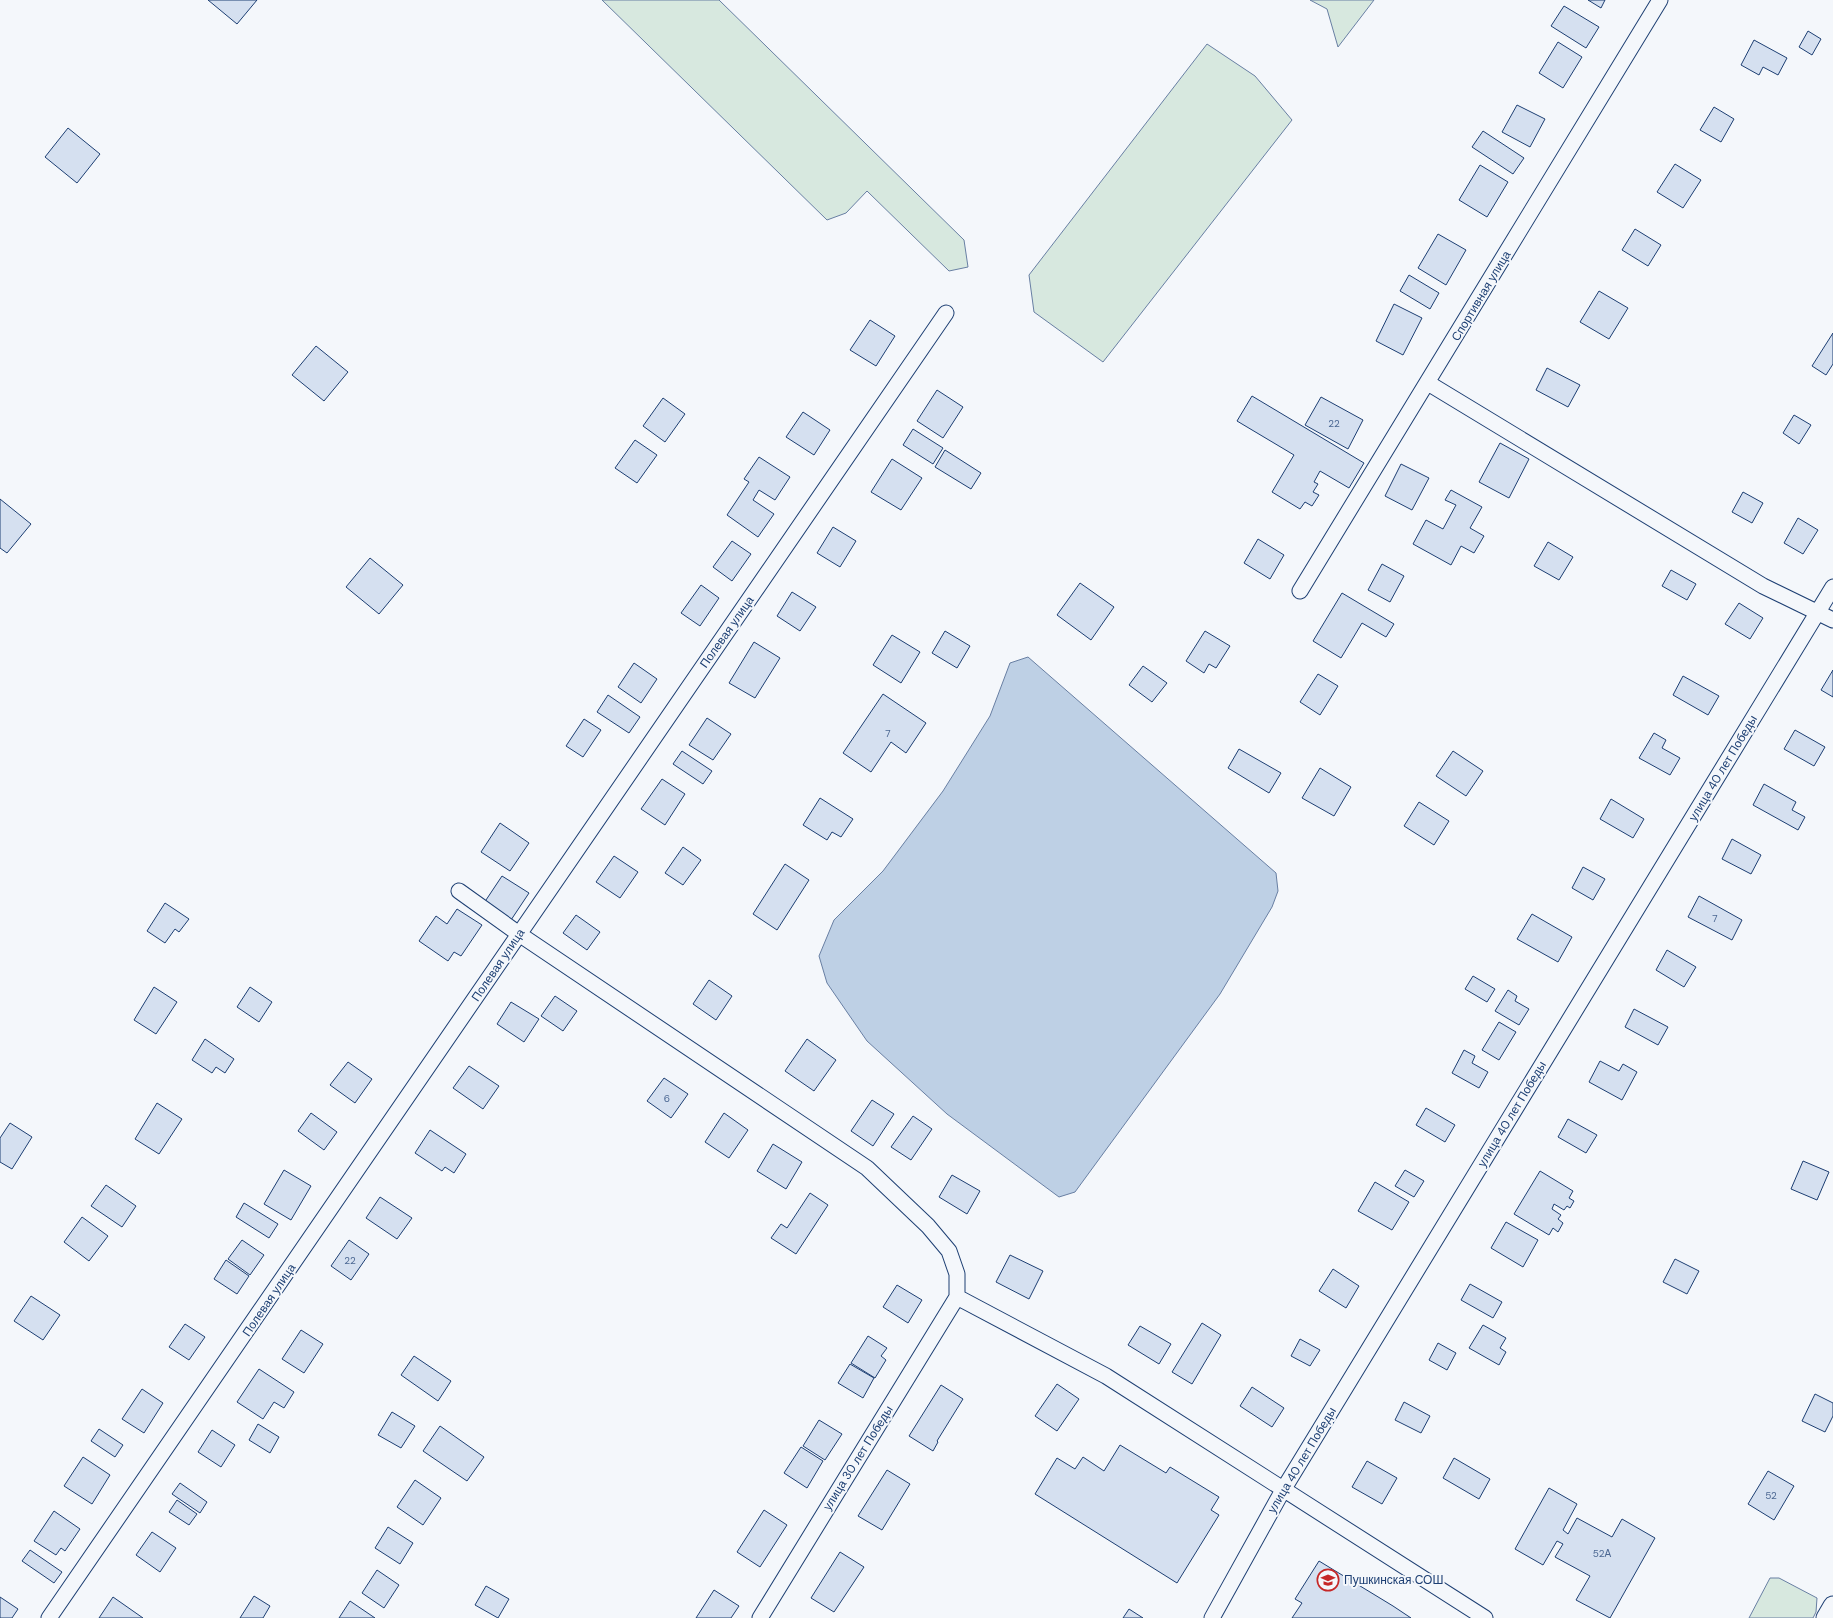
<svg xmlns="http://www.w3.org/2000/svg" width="1833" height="1618" font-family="'DM Sans',sans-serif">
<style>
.green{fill:#d7e8df;stroke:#687fa3}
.water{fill:#bed0e5;stroke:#687fa3}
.building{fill:#d5e0f0;stroke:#1d3f73}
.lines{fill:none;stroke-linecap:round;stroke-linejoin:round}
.minor-casing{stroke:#1d3f73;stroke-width:17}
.tertiary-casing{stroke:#1d3f73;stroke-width:21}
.minor{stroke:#f4f7fb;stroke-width:15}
.tertiary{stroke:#f4f7fb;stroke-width:19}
.labels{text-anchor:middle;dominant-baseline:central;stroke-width:4;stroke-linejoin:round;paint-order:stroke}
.number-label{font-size:10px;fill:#4b6792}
.street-label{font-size:12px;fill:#1d3f73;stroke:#f4f7fb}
.poi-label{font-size:12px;fill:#1d3f73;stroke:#f4f7fb;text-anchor:start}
</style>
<rect width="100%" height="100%" fill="#f4f7fb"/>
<path class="green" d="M602 0H719L964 240 968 267 949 271 867 191 846 213 827 220Z
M1310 0H1374L1338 47 1327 9Z
M1207 44 1255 76 1292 120 1103 362 1034 312 1029 275Z
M1770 1578H1779L1817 1598 1816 1612 1813 1618H1749Z"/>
<path class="water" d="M1028 657 1276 873 1278 891 1272 907 1220 994 1075 1192 1059 1197 947 1114 867 1041 827 983 819 956 834 920 883 871 943 791 990 716 1010 663Z"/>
<path class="building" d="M208 0H257L237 24Z
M1588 0H1605L1601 8Z
M1564 6 1599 27 1586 48 1551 26Z
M1808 31 1821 39 1812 55 1799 47Z
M1754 40 1787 58 1778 75 1763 67 1759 75 1741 65Z
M1558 42 1582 57 1563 88 1539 73Z
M1517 105 1545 119 1530 147 1502 132Z
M1714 107 1734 119 1721 142 1700 130Z
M68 128 100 154 77 183 45 157Z
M1483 131 1524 158 1513 174 1472 147Z
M1675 164 1701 180 1683 208 1657 192Z
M1480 165 1508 182 1487 217 1459 200Z
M1635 229 1661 245 1648 266 1622 250Z
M1438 234 1466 250 1446 285 1418 268Z
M1409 275 1439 293 1430 309 1400 291Z
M1599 291 1628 308 1609 339 1580 322Z
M1394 304 1422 318 1403 355 1376 341Z
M870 320 895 336 876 366 850 350Z
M1833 333V364L1826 375 1812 366Z
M316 346 348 372 324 401 292 375Z
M1547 368 1580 385 1568 407 1536 390Z
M937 390 963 407 943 438 917 421Z
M1252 396 1364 463 1349 488 1320 471 1314 482 1318 484 1313 492 1319 495 1312 506 1305 502 1300 509 1272 492 1294 455 1237 421Z
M1321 397 1363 420 1348 449 1305 425Z
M663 398 685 414 665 442 643 426Z
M803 412 830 430 814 455 786 437Z
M1794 415 1811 425 1799 444 1783 433Z
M913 429 943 448 933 464 903 445Z
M635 440 657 455 637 483 615 468Z
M1500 443 1529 459 1509 498 1479 482Z
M945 450 981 473 971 489 935 467Z
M759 457 790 477 775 500 759 490 753 500 774 514 758 537 727 515 749 482 744 479Z
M892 459 922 478 901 510 871 492Z
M1401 464 1429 478 1412 510 1385 496Z
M1451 490 1482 507 1470 528 1484 536 1474 553 1461 546 1451 565 1413 544 1426 520 1443 529 1456 505 1445 500Z
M1743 492 1763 503 1752 523 1732 512Z
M0 499 31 524 7 553 0 548Z
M1798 518 1818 530 1803 554 1784 543Z
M833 527 856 541 840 567 817 553Z
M1258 539 1284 555 1270 579 1244 563Z
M732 541 751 554 732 581 713 567Z
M1548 542 1573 557 1559 580 1534 566Z
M370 558 403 585 379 614 346 587Z
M1382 564 1404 576 1390 602 1368 590Z
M1671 570 1696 584 1687 600 1662 586Z
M1080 583 1114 607 1091 640 1057 615Z
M701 585 719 598 700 626 681 613Z
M792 592 816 607 800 631 777 616Z
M1342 593 1394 624 1386 637 1362 623 1341 658 1313 641Z
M1739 603 1763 618 1750 639 1725 624Z
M945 631 970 646 957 668 932 653Z
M1205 631 1230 646 1216 668 1209 664 1204 673 1186 661Z
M892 635 920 652 901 683 873 665Z
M754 642 780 658 755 698 729 683Z
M634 663 657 679 641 703 618 687Z
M1143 666 1167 683 1152 702 1129 685Z
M1833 670V697L1821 690Z
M1318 674 1338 686 1320 715 1300 702Z
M1683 676 1719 696 1708 715 1673 695Z
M883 694 926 723 906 753 891 742 871 772 843 753Z
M608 695 640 717 629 733 597 712Z
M707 718 731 734 713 760 689 745Z
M584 719 601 730 583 757 566 746Z
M1795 730 1825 747 1814 766 1784 749Z
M1654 733 1666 740 1662 748 1680 758 1670 775 1639 758Z
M1239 749 1281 773 1269 793 1228 768Z
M682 751 712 771 703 784 673 764Z
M1453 751 1483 771 1466 796 1436 776Z
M1320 768 1351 787 1334 816 1302 798Z
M662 779 685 794 665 825 641 809Z
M1764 784 1796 802 1792 810 1805 817 1798 830 1753 805Z
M820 798 853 819 841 837 832 832 827 840 803 825Z
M1611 799 1644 819 1633 838 1600 819Z
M1419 802 1449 821 1434 845 1404 826Z
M500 823 529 843 510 871 481 852Z
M1732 839 1761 855 1751 874 1722 859Z
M683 847 701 860 683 885 665 873Z
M614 856 638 872 620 898 596 882Z
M785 864 809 880 777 930 753 914Z
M1583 867 1605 879 1593 900 1572 888Z
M502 876 529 893 511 920 484 903Z
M1699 896 1742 920 1732 940 1688 917Z
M165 903 189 919 179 932 175 929 165 943 147 931Z
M457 909 482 925 461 956 454 952 448 961 419 941 436 916 447 924Z
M1532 914 1572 937 1558 962 1517 939Z
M576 915 600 932 587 950 563 933Z
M1667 950 1696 967 1684 987 1656 970Z
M1473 976 1495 989 1487 1002 1465 989Z
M709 980 732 996 716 1020 693 1004Z
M154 987 177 1002 156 1034 134 1020Z
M250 987 272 1002 259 1022 237 1007Z
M1508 990 1517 996 1515 1001 1529 1009 1519 1025 1495 1011Z
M555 996 577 1011 563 1031 541 1016Z
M511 1002 539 1019 524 1042 497 1024Z
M1634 1009 1668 1027 1658 1045 1625 1027Z
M1499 1022 1516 1032 1499 1060 1482 1050Z
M205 1039 234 1059 225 1073 216 1067 212 1073 192 1060Z
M807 1039 836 1060 814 1091 785 1071Z
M1464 1050 1475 1056 1472 1063 1488 1072 1479 1088 1452 1073Z
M1600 1061 1619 1071 1623 1064 1637 1072 1622 1100 1589 1082Z
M348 1062 372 1079 355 1103 330 1085Z
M469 1066 499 1086 483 1109 453 1088Z
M664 1078 688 1094 671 1118 647 1101Z
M872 1100 894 1114 873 1146 851 1131Z
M157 1103 182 1119 159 1154 135 1139Z
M1426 1108 1455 1125 1445 1142 1416 1125Z
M311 1113 337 1132 324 1150 298 1131Z
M724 1113 748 1130 729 1158 705 1142Z
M913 1116 932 1129 911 1160 891 1147Z
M1568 1119 1597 1135 1586 1153 1558 1137Z
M10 1123 32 1137 12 1169 0 1162V1138Z
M430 1130 466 1154 454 1173 445 1167 442 1171 415 1153Z
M773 1144 802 1162 786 1189 757 1171Z
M1803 1161 1829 1172 1817 1200 1791 1189Z
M284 1170 311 1186 291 1220 264 1204Z
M1405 1170 1424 1181 1414 1197 1395 1186Z
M1540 1171 1573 1191 1569 1198 1574 1201 1570 1208 1567 1206 1564 1210 1554 1204 1552 1209 1561 1215 1558 1219 1563 1223 1558 1232 1553 1228 1549 1235 1514 1214Z
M952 1175 980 1191 967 1214 939 1197Z
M1375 1182 1409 1202 1392 1230 1358 1211Z
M106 1185 136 1206 122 1227 91 1206Z
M810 1193 828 1205 796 1254 771 1238 781 1224 787 1228Z
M380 1197 412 1218 397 1239 366 1218Z
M244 1203 278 1224 269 1238 236 1217Z
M82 1217 108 1236 89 1261 64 1242Z
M1506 1222 1538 1240 1523 1267 1491 1248Z
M242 1240 264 1255 250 1275 228 1259Z
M349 1240 369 1254 351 1280 331 1266Z
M1010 1255 1043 1271 1029 1299 996 1282Z
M1675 1259 1699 1271 1687 1294 1663 1282Z
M226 1260 249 1276 237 1294 214 1279Z
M1333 1269 1359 1286 1346 1308 1319 1291Z
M1470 1284 1502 1302 1493 1318 1461 1300Z
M897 1285 922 1300 908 1323 883 1307Z
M31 1296 60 1315 43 1340 14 1321Z
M1202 1323 1221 1335 1192 1384 1172 1372Z
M185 1324 205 1337 189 1360 169 1347Z
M1483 1325 1506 1338 1500 1348 1506 1352 1499 1365 1469 1348Z
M1140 1326 1171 1344 1159 1364 1128 1345Z
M301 1330 323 1344 304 1373 282 1359Z
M868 1336 887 1348 881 1356 886 1360 875 1378 851 1363Z
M1300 1339 1320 1350 1310 1366 1291 1356Z
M1438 1343 1456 1353 1447 1370 1429 1360Z
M414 1356 451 1381 438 1401 401 1375Z
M850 1364 874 1378 863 1398 838 1383Z
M259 1369 294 1392 284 1408 274 1402 263 1419 237 1402Z
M1057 1384 1079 1399 1057 1431 1035 1416Z
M941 1385 963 1399 937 1441 938 1442 933 1451 909 1436Z
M1252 1387 1284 1408 1272 1427 1240 1406Z
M142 1389 163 1403 144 1433 122 1419Z
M1815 1394 1833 1403V1416L1825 1432 1802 1421Z
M1404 1402 1430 1416 1421 1433 1395 1420Z
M392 1412 415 1426 401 1448 378 1435Z
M819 1420 842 1434 825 1460 803 1446Z
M258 1424 279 1437 270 1453 249 1440Z
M440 1426 484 1457 467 1481 423 1451Z
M99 1429 123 1445 115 1457 91 1441Z
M212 1430 235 1445 221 1467 198 1452Z
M1120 1445 1166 1473 1170 1467 1219 1497 1211 1510 1219 1515 1177 1583 1035 1494 1057 1458 1075 1469 1083 1457 1104 1471Z
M801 1447 823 1461 807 1488 784 1473Z
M83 1457 110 1475 92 1504 64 1486Z
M1454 1458 1490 1479 1479 1499 1443 1478Z
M1367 1461 1397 1478 1382 1504 1352 1487Z
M887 1470 910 1484 882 1530 858 1516Z
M1768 1471 1794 1486 1774 1520 1748 1504Z
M415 1480 441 1498 423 1525 397 1507Z
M180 1483 207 1502 200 1513 172 1494Z
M1549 1488 1577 1504 1563 1530 1568 1534 1577 1518 1612 1537 1622 1519 1655 1538 1610 1618 1576 1600 1590 1576 1555 1557 1563 1544 1557 1541 1543 1565 1515 1549Z
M177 1500 197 1514 189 1525 169 1512Z
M764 1510 787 1525 760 1567 737 1552Z
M54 1511 80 1529 65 1551 61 1548 56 1555 34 1541Z
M388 1527 413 1543 400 1564 375 1548Z
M152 1532 176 1548 160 1572 136 1555Z
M30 1550 62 1572 54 1583 22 1561Z
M840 1552 864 1567 834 1612 811 1598Z
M1319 1561 1393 1606 1411 1618H1292L1302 1603 1295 1599Z
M377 1570 399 1585 384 1608 362 1593Z
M486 1586 509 1599 498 1618 475 1605Z
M714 1590 739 1606 731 1618H696Z
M254 1596 270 1606 263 1618H240Z
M0 1597 18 1609 12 1618H0Z
M113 1597 143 1618H99Z
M350 1601 375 1618H339Z
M1129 1609 1143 1618H1123Z"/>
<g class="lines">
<g class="minor-casing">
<path id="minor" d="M1428 383 1763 586 1833 620
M1300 591 1660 0
M459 891 519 934 867 1168 928 1226 949 1251 957 1274V1297L760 1618
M957 1297 1106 1376 1485 1618
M49 1618 946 313
M1212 1618 1283 1490 1833 587"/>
</g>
<g class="tertiary-casing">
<path id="tertiary" d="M1826 1618 1833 1606"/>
</g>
<use href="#minor" class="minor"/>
<use href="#tertiary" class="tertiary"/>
</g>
<defs>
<g id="school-ring" transform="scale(1.125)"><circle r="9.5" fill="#f4f7fb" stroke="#c62828" stroke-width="1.5"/><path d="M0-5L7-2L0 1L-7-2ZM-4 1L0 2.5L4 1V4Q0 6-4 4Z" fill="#c62828"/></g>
</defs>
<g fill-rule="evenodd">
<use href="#school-ring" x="1328" y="1580"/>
</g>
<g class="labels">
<g class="number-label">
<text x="1334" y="423">22</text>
<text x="888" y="733">7</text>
<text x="1715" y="918">7</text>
<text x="667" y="1098">6</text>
<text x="350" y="1260">22</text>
<text x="1771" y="1495">52</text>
<text x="1602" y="1553">52А</text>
</g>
<g class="street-label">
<text transform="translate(1481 296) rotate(-59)">Спортивная улица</text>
<text transform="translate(727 632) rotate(-55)">Полевая улица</text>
<text transform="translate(1723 768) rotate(-59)">улица 40 лет Победы</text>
<text transform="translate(498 965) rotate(-56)">Полевая улица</text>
<text transform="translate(1512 1114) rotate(-59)">улица 40 лет Победы</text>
<text transform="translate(269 1300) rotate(-56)">Полевая улица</text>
<text transform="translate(858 1458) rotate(-58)">улица 30 лет Победы</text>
<text transform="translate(1302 1460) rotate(-59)">улица 40 лет Победы</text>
</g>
<g class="poi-label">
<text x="1344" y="1580">Пушкинская СОШ</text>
</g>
</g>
</svg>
